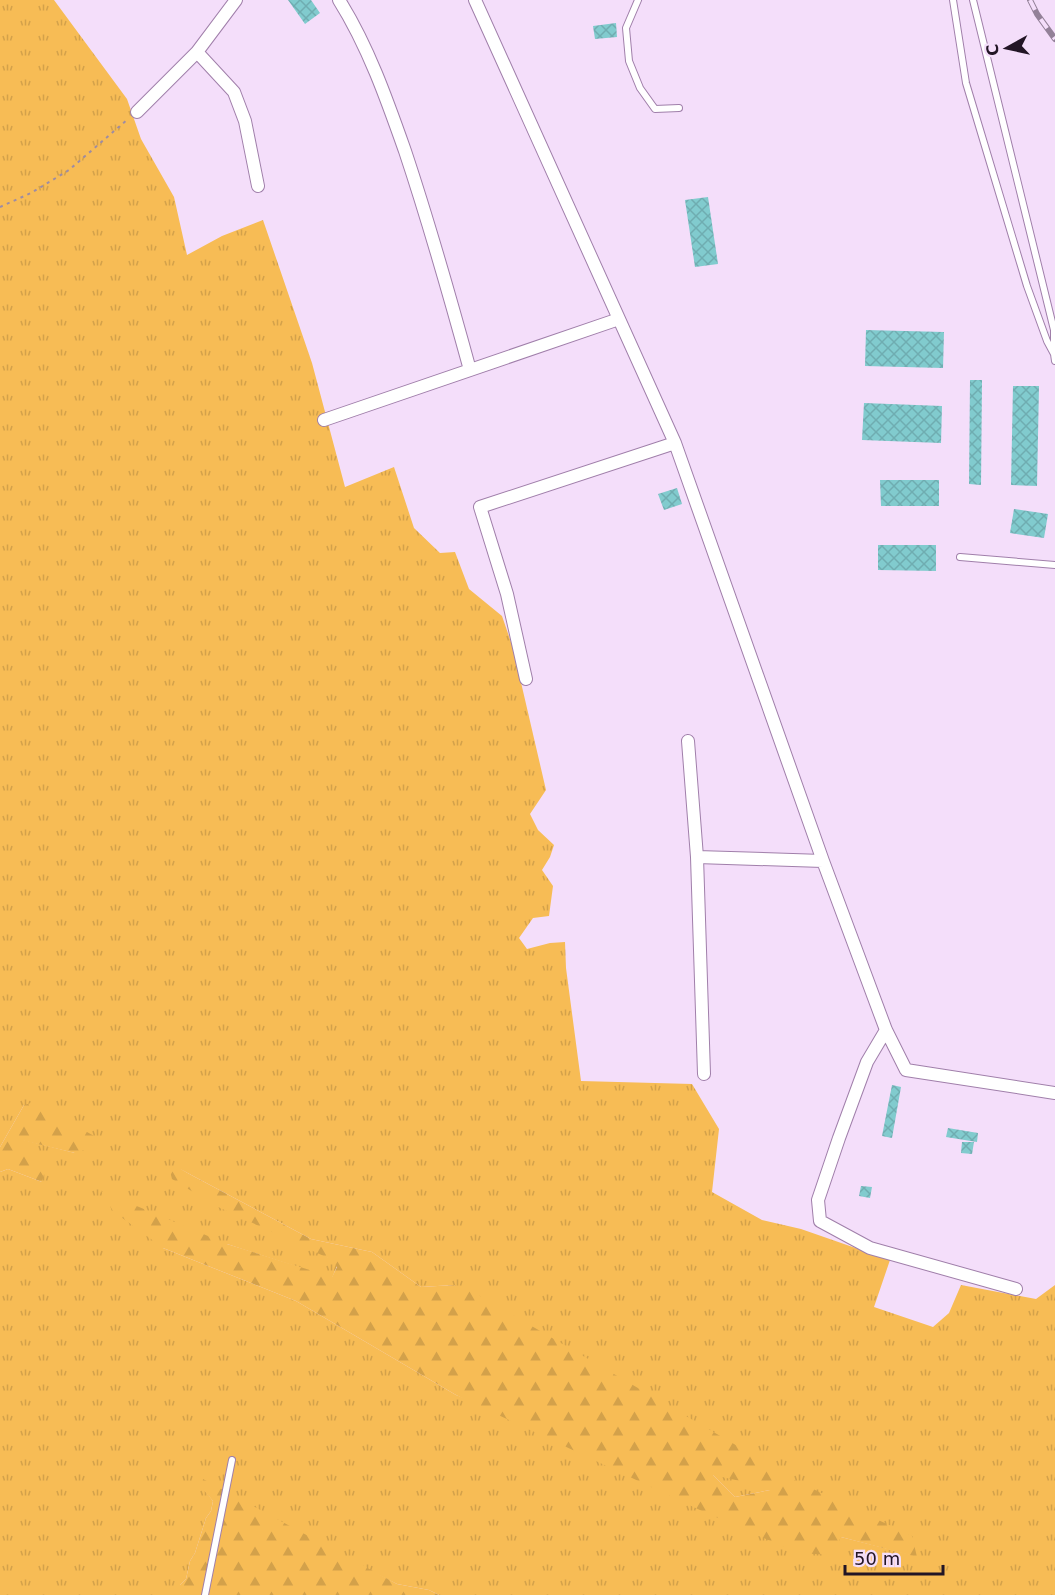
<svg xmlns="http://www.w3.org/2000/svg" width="1055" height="1595" font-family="'DejaVu Sans',sans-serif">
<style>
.grass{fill:url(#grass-tufts);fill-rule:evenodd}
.forest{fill:url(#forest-firs)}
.building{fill:url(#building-cross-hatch)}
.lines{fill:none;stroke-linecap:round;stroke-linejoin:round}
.service-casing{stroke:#a07faa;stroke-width:8}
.minor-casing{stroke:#a07faa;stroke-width:14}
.path{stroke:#9e8ca3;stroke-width:2;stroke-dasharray:3 4.5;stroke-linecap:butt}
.service{stroke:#fff;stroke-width:6}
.minor{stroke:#fff;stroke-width:12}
.rail-casing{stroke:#938198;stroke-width:6}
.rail{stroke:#f4defa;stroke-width:4;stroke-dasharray:11;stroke-linecap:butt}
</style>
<defs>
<pattern id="grass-tufts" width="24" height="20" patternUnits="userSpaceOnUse" patternTransform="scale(1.5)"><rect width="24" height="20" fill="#f7bc55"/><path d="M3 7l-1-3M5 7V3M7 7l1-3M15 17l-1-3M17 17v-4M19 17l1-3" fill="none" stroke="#d3a14a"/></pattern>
<pattern id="forest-firs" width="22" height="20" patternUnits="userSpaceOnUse" patternTransform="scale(1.5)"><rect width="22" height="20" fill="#f7bc55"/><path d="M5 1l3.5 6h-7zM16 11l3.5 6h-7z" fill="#d3a14a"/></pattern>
<pattern id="building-cross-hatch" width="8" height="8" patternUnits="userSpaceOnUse" patternTransform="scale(1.5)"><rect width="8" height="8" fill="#81cbce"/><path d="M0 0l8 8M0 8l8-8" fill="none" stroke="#6fadb1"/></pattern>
</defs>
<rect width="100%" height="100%" fill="#f4defa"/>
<path class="grass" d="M0 0H54L127 99 141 139 174 197 187 255 222 236 263 220 312 363 345 487 394 467 414 528 440 553 455 552 469 589 502 616 513 648 546 790 530 814 538 830 554 845 550 857 542 870 553 886 549 916 533 918 519 938 527 949 550 943 565 942 566 968 581 1081 692 1084 719 1129 712 1192 762 1220 801 1229 890 1260 874 1307 933 1327 949 1313 961 1285 1036 1299 1055 1285V1595H439L429 1590 397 1584 203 1488 213 1501 211 1511 206 1518 195 1553 190 1561 186 1579 180 1585V1595H0V1172L8 1169 42 1182 20 1139 75 1153 24 1105 0 1147ZM180 1169 311 1239 372 1252 421 1287 454 1285 712 1474 735 1497 770 1490 916 1556 841 1537 456 1395 296 1301 163 1248 227 1244 332 1278 337 1266 329 1258Z"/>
<path class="forest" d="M35 1102 94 1136 96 1146 75 1153 21 1140 47 1162 42 1182 8 1169 0 1172V1147L24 1105Z
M169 1167 180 1169 311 1239 372 1252 421 1287 454 1285 475 1293 765 1462 775 1480 767 1487 713 1475 735 1497 770 1490 790 1478 912 1536 917 1557 841 1537 831 1555 798 1553 702 1511 456 1395 296 1301 163 1248 113 1211 101 1191 227 1244 332 1277 337 1267 328 1258 216 1206 172 1179Z
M203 1479 397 1584 429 1590 439 1595H180V1585L186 1579 190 1561 195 1553 206 1518 211 1511 213 1501 202 1488Z"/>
<path class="building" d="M288 0H311L320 13 305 24Z
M616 23 617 37 595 39 593 26Z
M708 197 718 264 695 267 685 200Z
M866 330 944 332 943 368 865 366Z
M970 380H982L981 485 969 484Z
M1013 386H1039L1037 486 1011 485Z
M864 403 942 406 941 443 862 440Z
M880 480H939V506H881Z
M677 488 682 504 664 510 658 494Z
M1014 509 1048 514 1044 538 1010 533Z
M878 545H936V571L878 570Z
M892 1085 901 1087 892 1138 882 1136Z
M948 1128 978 1133 977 1142 946 1137Z
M962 1142H974L972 1154 961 1153Z
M861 1186 872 1187 870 1198 859 1196Z"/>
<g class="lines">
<g class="service-casing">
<path id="service" d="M638 0 626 28 629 61 640 88 655 109 679 108
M953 0 966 83 1027 286 1047 341 1054 354 1055 361
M973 0 1054 330V353
M960 557 1055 565
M205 1595 232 1460"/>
</g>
<g class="minor-casing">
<path id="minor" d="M339 0C368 46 387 100 405 151 429 223 450 297 470 370
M475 0 675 443 823 861 886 1030 906 1070 1055 1093
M197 52 234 92 245 121 258 186
M137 112 197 52 236 0
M324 420 619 319
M526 679 507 594 480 507 675 443
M688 741 697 857 704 1074
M697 857 823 861
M886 1030 867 1062 839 1138 818 1200 820 1221 870 1248 1016 1289"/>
</g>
<path class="path" d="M0 207 31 193 69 170 128 119"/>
<use href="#service" class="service"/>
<use href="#minor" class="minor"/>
<g class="rail-casing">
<path id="rail" d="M1030 0 1037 14 1055 39"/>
</g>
<use href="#rail" class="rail"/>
</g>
<g transform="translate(1007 48) rotate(262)" stroke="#f4defa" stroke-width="4.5" paint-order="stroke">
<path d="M0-4.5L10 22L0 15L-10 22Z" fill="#221525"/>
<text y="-9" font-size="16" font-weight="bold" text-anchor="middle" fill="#221525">С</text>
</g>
<path d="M845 1565v9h98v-9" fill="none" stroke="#221525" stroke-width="3"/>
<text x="854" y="1565" font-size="18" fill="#221525" stroke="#f4defa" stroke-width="4.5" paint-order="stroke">50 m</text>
</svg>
